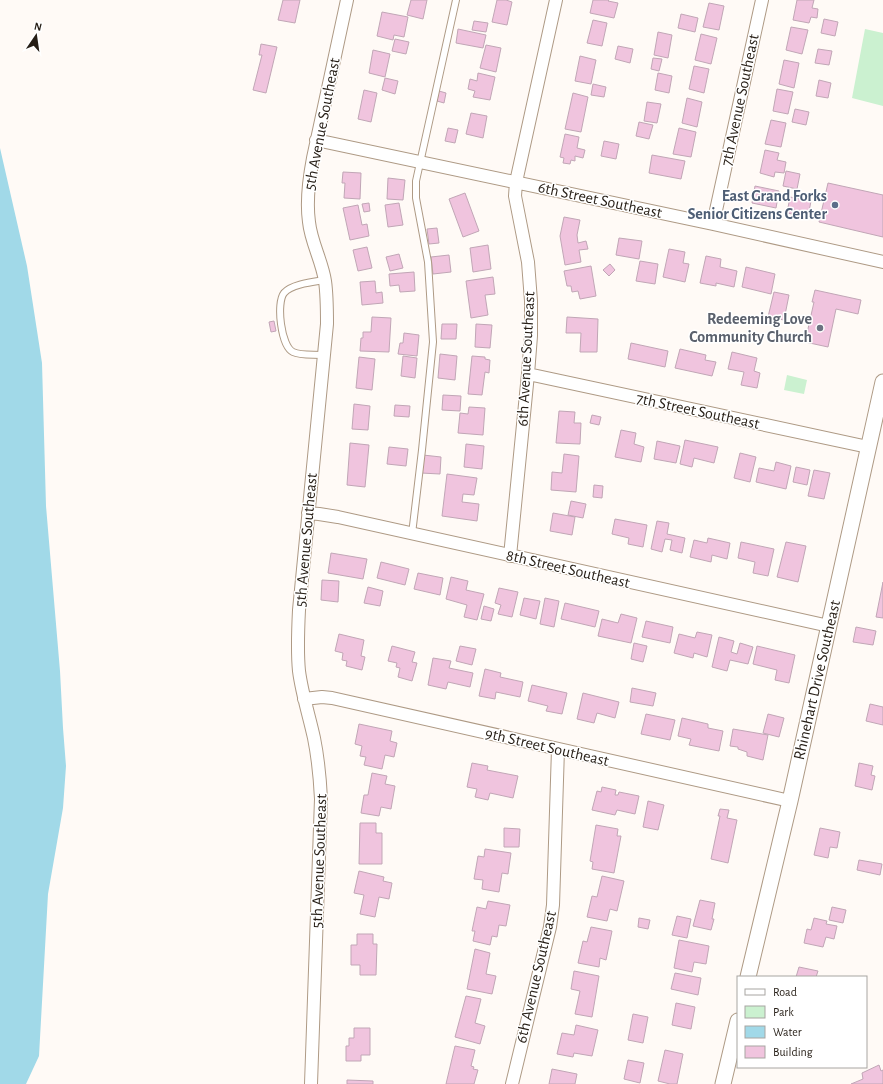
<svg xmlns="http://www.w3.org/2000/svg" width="883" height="1084" font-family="'Alegreya Sans',sans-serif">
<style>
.green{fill:#cbf1d0}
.water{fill:#a1d9e8}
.building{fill:#f0c4de;stroke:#c1a6b6}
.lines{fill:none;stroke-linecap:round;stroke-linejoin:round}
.service-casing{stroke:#ae9a85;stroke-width:8}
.minor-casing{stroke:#ae9a85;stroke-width:14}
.tertiary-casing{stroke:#ae9a85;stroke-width:17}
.service{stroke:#fff;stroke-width:6}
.minor{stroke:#fff;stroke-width:12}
.tertiary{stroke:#fff;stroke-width:15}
.service-dot{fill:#5c6f8a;stroke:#fff;stroke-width:1.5}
.worship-dot{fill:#6b7280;stroke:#fff;stroke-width:1.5}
.labels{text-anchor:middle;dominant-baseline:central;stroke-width:3;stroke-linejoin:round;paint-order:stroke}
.street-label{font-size:16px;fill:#261e16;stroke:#fff}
.service-label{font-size:16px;font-weight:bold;fill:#4e5e75;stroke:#fff;text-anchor:end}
.worship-label{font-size:16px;font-weight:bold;fill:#5b616d;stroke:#fff;text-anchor:end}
</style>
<rect width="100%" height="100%" fill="#fffaf6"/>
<path class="green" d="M865 29 883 33V106L852 98Z
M787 375 807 380 804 394 784 390Z"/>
<path class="water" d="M0 148 27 266 42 363 46 506 60 671 63 728 66 766 63 808 48 894 39 1056 26 1084H0Z"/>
<path class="building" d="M283 0H300L295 23 278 20Z
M411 0H427L423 19 407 15Z
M497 0H506L512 2 507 25 492 22Z
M593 0H609L608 1 618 3 614 18 590 13Z
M797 0H814L812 8 818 9 817 18 811 17 809 23 793 20Z
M709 3 724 6 719 30 703 27Z
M382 12 408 17 404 37 394 35 393 40 377 36Z
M681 14 698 18 695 32 678 28Z
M824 19 838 22 835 36 821 33Z
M593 20 607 23 602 46 587 43Z
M474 21 488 23 486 32 472 30Z
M791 27 808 30 802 54 786 50Z
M458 29 486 35 483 48 456 43Z
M658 32 672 35 668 58 654 55Z
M701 34 717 38 711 64 695 60Z
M395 39 409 42 406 54 392 51Z
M261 44 277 47 266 93 253 90 262 55H259Z
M486 45 501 48 496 72 480 68Z
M618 46 633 49 630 63 615 59Z
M818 49 832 51 829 65 815 63Z
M373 50 390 54 385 77 369 73Z
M580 56 596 60 591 84 575 81Z
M653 58 662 59 659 71 651 69Z
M784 60 799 63 794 88 779 84Z
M694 66 709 69 704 93 689 89Z
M478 73 495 77 490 100 473 97 475 91 468 89 470 79 477 81Z
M658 73 672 76 669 93 655 90Z
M385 78 398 81 395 94 382 90Z
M819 80 831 83 828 98 816 96Z
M593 84 606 87 604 97 591 95Z
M777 89 793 92 788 114 773 111Z
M364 90 377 93 371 122 358 119Z
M439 91 446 93 444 103 437 101Z
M573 93 588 97 581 132 565 129Z
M687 98 702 102 697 127 682 123Z
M647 102 661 104 657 123 644 121Z
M795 109 809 112 806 125 792 122Z
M471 113 487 116 483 138 466 134Z
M771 120 786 123 781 147 765 144Z
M639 122 653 125 649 139 636 136Z
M448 128 458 130 455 143 445 141Z
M679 128 696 132 691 157 673 154Z
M565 134 579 137 577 148 585 150 583 158 575 156V161L571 160 570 164 563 163 564 158 560 157Z
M604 141 619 144 616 159 601 156Z
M765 150 779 153 777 160 786 162 784 173 775 172 774 177 760 173Z
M652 155 685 161 681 179 649 173Z
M786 171 800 174 797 189 783 186Z
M343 172 361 173 360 199 344 198 345 183H342Z
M388 178 405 180 403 200 387 199Z
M828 183 883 195V237L819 222Z
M755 186 779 191 776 208 752 203Z
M465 193 479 231 463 237 449 199Z
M790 197 811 201 808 217 787 213Z
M369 203 370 211 364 212 362 204Z
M399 203 403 225 388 227 385 205Z
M358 205 362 225 367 224 369 236 350 240 343 208Z
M564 217 580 220 577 235 578 243 586 241 588 249 579 250 581 262 565 265 560 236Z
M437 228 439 243 429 244 427 229Z
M619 238 642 241 639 259 616 255Z
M488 245 491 269 473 272 470 248Z
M367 247 372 268 358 271 353 250Z
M669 249 685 252 683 263 689 264 685 282 663 277Z
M399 254 403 268 390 271 386 257Z
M449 255 451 272 433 274 431 257Z
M706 256 721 259 720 267 737 271 734 287 716 283V286L700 283Z
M640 261 658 264 655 284 636 281Z
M610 264 615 270 609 276 603 270Z
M591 266 596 296 580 299 578 291 572 292 571 286H567L564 271Z
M746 267 775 274 771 294 742 287Z
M414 272 415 291 400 292 399 285 390 286 389 274Z
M493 277 495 294 485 295 488 315 471 318 466 281Z
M375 281 376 293 382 292 383 303 362 305 360 282Z
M815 290 861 300 858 314 836 309 828 347 805 342 814 302H812Z
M774 292 789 295 784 320 768 317Z
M372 317 391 318 389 352 360 351 361 338H363V332H371Z
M567 317 598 319 597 352H580L581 333H566Z
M274 321 276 331 271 332 269 322Z
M442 324H457L456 339H441Z
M476 324 492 325 490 348 475 347Z
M404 333 419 335 417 356 398 354 400 343H403Z
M631 343 668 351 665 367 628 359Z
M680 349 706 355 705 360 716 362 712 376 675 368Z
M732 352 757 358 754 371 760 373 757 388 741 385 744 372 728 369Z
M440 354 457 356 455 380 438 378Z
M403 356 417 358 415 378 401 376Z
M472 356 485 357V359L490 360 489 373 485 372 482 395 468 394Z
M359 357 375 359 372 390 356 388Z
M443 395 461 396 460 411 442 410Z
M354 404 370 406 368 430 352 429Z
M395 405 410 406 409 417 394 416Z
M469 407 485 408 483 435 458 433 460 413 468 414Z
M559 411 575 412 574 423H581L580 444 556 443Z
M592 415 601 417 599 425 590 423Z
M621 430 636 433 634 444 644 447 641 462 615 457Z
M685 440 718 447 714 463 694 458 692 467 680 464Z
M657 441 680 446 676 463 654 459Z
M350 443 369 445 365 487 347 485Z
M466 444 484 446 482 469 464 467Z
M389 447 408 449 406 466 387 464Z
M740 453 756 457 750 482 734 478Z
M564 454 579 456 576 492 551 490 552 472 562 473Z
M423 455 441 457 440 474 421 473Z
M776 462 791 466 786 489 756 482 759 468 774 471Z
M796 467 810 470 807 485 793 482Z
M814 470 830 473 824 499 808 496Z
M447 474 477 478 474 495 463 494 462 502 479 504 477 521 442 516Z
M594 485 603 486 602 498 593 497Z
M571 501 586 504 583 518 568 515Z
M553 513 575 517 572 535 550 531Z
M615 519 647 525 643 547 628 544 629 538 612 534Z
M657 521 669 523 667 534 685 538 682 553 670 550 672 540 665 539 662 552 651 549Z
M708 538 730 543 727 559 712 555 711 562 690 557 694 540 707 543Z
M741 542 774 549 768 576 753 573 755 562 738 558Z
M786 542 806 546 798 582 777 577Z
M331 553 367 559 363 579 328 573Z
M381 562 409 569 405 585 377 578Z
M418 573 443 578 440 595 414 589Z
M451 577 468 581 466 590 484 594 477 620 464 617 467 605 446 599Z
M322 580 339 581 338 602 321 600Z
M883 582V618L876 617Z
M368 587 383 591 380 606 364 603Z
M499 588 518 592 512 617 498 614 501 605 495 603Z
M524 598 540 601 536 619 520 615Z
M545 598 559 601 554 627 540 624Z
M565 603 599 611 595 627 561 619Z
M484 606 494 609 491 621 481 619Z
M621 614 637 618 631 643 598 636 602 619 618 623Z
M646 621 673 627 670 643 642 637Z
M856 627 876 631 873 645 853 642Z
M697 632 712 635 707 657 694 653 693 658 674 653 679 634 695 638Z
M339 634 364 640 361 656 365 657 362 670 346 666 347 661 342 660 343 653 335 651Z
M719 637 734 641 731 652 737 654 740 643 753 647 748 664 730 660 727 671 712 667Z
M634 643 647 646 643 662 631 659Z
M392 646 415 652 412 662 417 663 412 681 398 677 400 668 396 667 397 663 388 661Z
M460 646 476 649 472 665 456 661Z
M757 646 795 655 789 683 775 680 777 670 753 664Z
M433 658 451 661 449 668 473 673 470 687 448 682 446 689 428 685Z
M485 669 501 673 500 677 523 682 520 697 496 692 495 699 479 696Z
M532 685 567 693 562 714 546 711 548 706 528 701Z
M632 688 656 693 653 706 630 702Z
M583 693 619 702 615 718 597 713 594 723 577 719Z
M870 704 883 707V725L866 721Z
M646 714 675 720 670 740 641 734Z
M768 714 784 718 779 737 763 733Z
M682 718 708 724V728L723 731 719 751 689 745 691 739 678 736Z
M359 724 392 731 390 741 397 743 394 757 385 755 382 769 364 765 366 757 360 756 362 746 355 744Z
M733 729 768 735 763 760 747 756V752L738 749V747L730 746Z
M472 763 488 766 487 770 518 776 513 798 490 793 488 800 475 797 477 789 467 787Z
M859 763 873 766 871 775 875 776 872 790 855 786Z
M372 773 387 776 385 784 395 786 391 809 381 807 379 816 361 813 364 795H368Z
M602 787 616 790 615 795H618L619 792 639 796 635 814 617 810 615 815 592 810 597 791 601 792Z
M648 801 664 805 658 830 643 827Z
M720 809 729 810 727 818 737 820 728 863 711 859 720 816H718Z
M360 823H376V833H382V864H359Z
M596 825 618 829 617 836H621L614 873 592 869 593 862 590 861Z
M504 828 520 829 519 847H504Z
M820 828 840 832 837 848 830 847 828 858 814 855Z
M485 849 511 853 508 874 502 873 499 892 482 889 483 880 474 879 478 856 484 857Z
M859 860 882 864 880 875 857 870Z
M359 871 384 877 383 881 392 883 389 899 379 897 375 917 360 914 364 895 354 893Z
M602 876 624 881 617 911 610 909 607 921 587 917 592 896 597 897Z
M700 900 715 903 712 919H714L711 930 693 926Z
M488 901 510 905 506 926 499 925 497 937 492 936 490 945 473 941 475 931H472L477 907 486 909Z
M832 907 846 910 843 923 829 920Z
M677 916 691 919 687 938 672 935Z
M639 918 650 920 648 929 638 927Z
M814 918 827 921 826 924 837 926 834 939 826 937 823 947 804 943 807 929 811 930Z
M591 927 612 931 606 960 600 958 599 967 578 963 583 941 587 942Z
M357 934H373V944H377L376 975H360V965H351V945H357Z
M679 940 709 946 706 964 694 962 692 972 674 968Z
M475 949 490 953 486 974 496 976 492 994 467 989Z
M799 967 818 971 816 977H796Z
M574 971 599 976 592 1017 575 1014 580 991 571 989Z
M675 973 701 978 698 995 671 989Z
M466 996 481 999 475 1023 485 1026 480 1044 455 1037Z
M676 1003 695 1007 691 1029 672 1025Z
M633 1014 648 1017 643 1043 628 1040Z
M576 1025 598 1030 592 1056 574 1053 573 1057 557 1054 562 1033 574 1035Z
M354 1028H370V1055H361V1061H346V1046H349V1038H354Z
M455 1046 475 1050 471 1066 474 1067 473 1069 478 1070 474 1084H446Z
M665 1050 683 1054 677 1084H670L658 1081Z
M628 1060 644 1063 640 1083 624 1079Z
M879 1065 881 1071 883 1070V1084H851L863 1079 862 1073Z
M552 1069 577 1074 575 1084H549Z
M347 1080 373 1081V1084H347Z"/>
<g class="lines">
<g class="service-casing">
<path id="service" d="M324 355C314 354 301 356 293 352 281 346 276 303 284 293 292 284 313 282 325 280
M412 534 422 450 433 342 428 262 416 198V181L456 0"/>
</g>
<g class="minor-casing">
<path id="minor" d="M316 140 713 224 883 262
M713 224 762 0
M528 374 868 447
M308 513 319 514 338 517 829 626
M510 556 528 374 531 336V301L528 262 515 196 516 182 556 0
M304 699 322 697 332 698 790 801
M311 1084 321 799C320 778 318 758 314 738 309 715 302 694 299 671 297 651 298 630 299 610L327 324C327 309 327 295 325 281 322 261 311 242 309 222 306 201 309 179 313 158L347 0
M512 1084 550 927 553 905 558 749"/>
</g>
<g class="tertiary-casing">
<path id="tertiary" d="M748 977 790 801 883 382
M723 1084 738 1021"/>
</g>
<use href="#service" class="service"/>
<use href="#minor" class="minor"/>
<use href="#tertiary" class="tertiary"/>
</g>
<circle class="service-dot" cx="835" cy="205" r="4"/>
<circle class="worship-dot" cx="820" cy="328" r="4"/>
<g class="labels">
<g class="street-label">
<text transform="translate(740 100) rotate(-78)">7th Avenue Southeast</text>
<text transform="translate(322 124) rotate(-79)">5th Avenue Southeast</text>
<text transform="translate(600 200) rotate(12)">6th Street Southeast</text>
<text transform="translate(526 359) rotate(-87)">6th Avenue Southeast</text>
<text transform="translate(698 411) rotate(12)">7th Street Southeast</text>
<text transform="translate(306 540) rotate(-85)">5th Avenue Southeast</text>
<text transform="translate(568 569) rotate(13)">8th Street Southeast</text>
<text transform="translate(817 680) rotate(-77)">Rhinehart Drive Southeast</text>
<text transform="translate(547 747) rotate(13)">9th Street Southeast</text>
<text transform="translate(319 861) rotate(-88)">5th Avenue Southeast</text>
<text transform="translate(536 977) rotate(-77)">6th Avenue Southeast</text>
</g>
<g class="service-label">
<text x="827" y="196">East Grand Forks<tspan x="827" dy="18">Senior Citizens Center</tspan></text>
</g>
<g class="worship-label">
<text x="812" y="319">Redeeming Love<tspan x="812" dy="18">Community Church</tspan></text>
</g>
</g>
<rect x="737" y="976" width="130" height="92" fill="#ffffff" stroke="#a8a5a2"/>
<rect x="745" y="989" width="20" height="6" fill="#ffffff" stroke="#a8a5a2"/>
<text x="773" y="996" font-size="12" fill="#261e16">Road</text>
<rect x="745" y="1006" width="20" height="12" fill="#cbf1d0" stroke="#a8a5a2"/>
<text x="773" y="1016" font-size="12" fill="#261e16">Park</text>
<rect x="745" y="1026" width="20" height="12" fill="#a1d9e8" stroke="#a8a5a2"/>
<text x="773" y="1036" font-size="12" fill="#261e16">Water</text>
<rect x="745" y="1046" width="20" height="12" fill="#f0c4de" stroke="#a8a5a2"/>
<text x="773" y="1056" font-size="12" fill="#261e16">Building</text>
<g transform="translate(36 36) rotate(13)" stroke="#ffffff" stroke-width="3" paint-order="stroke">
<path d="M0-3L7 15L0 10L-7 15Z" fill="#261e16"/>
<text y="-6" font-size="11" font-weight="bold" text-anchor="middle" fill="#261e16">N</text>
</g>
</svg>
